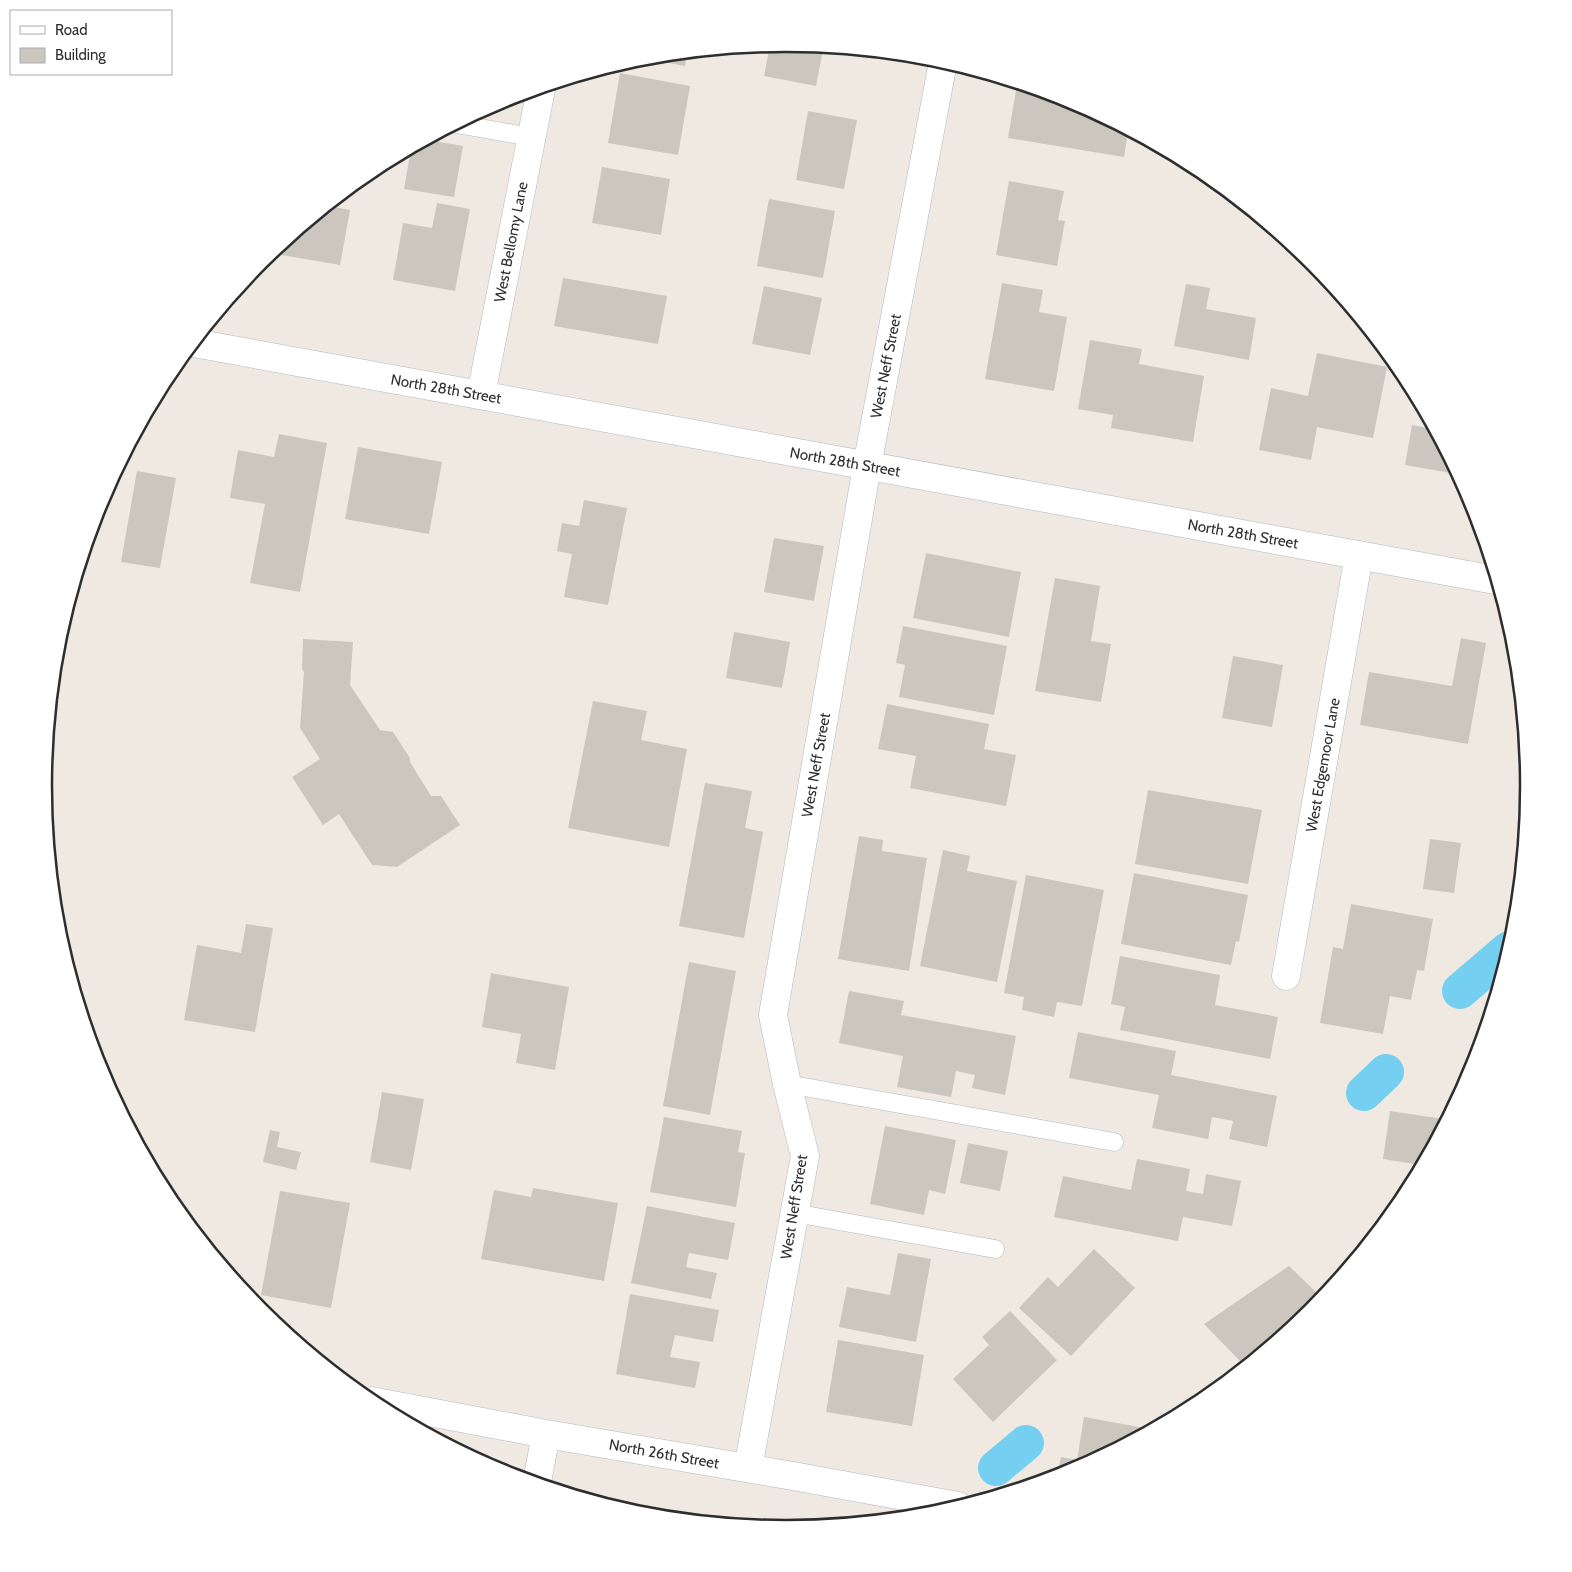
<svg xmlns="http://www.w3.org/2000/svg" width="1572" height="1572" font-family="Cabin,sans-serif">
<style>
.lines{fill:none;stroke-linecap:round;stroke-linejoin:round}
.canal{stroke:#75cff0;stroke-width:36}
.building{fill:#cbc7bf}
.service-casing{stroke:#b4b7c1;stroke-width:19}
.minor-casing{stroke:#b4b7c1;stroke-width:29}
.tertiary-casing{stroke:#b4b7c1;stroke-width:29}
.service{stroke:#fff;stroke-width:18}
.minor{stroke:#fff;stroke-width:28}
.tertiary{stroke:#fff;stroke-width:28}
.labels{text-anchor:middle;dominant-baseline:central;stroke-width:4;stroke-linejoin:round;paint-order:stroke}
.street-label{font-size:15px;fill:#2e2e2e;stroke:#fff}
.rim{fill:none;stroke:#2e2e2e;stroke-width:2.5}
</style>
<rect width="100%" height="100%" fill="#efe9e1"/>
<g class="lines">
<path class="canal" d="M1460 991 1509 949
M1364 1093 1386 1072
M996 1468 1026 1443"/>
</g>
<path class="building" d="M786 44 823 50 816 86 764 76 770 45Z
M687 53 685 66 644 58Z
M620 73 690 86 678 155 608 143Z
M1017 84 1070 100 1128 131 1124 157 1008 138Z
M808 111 857 120 844 189 796 180Z
M428 140 463 146 454 197 404 189 411 149Z
M602 167 670 179 661 235 592 223Z
M1009 181 1064 191 1058 220 1065 221 1057 266 996 255Z
M769 199 835 211 823 278 757 266Z
M437 203 470 209 455 291 393 280 403 223 432 228Z
M328 206 350 210 340 265 276 254 277 248Z
M563 278 667 296 658 344 554 326Z
M1002 283 1043 290 1039 312 1067 317 1054 391 985 379Z
M1186 284 1210 288 1206 309 1256 318 1249 360 1174 346Z
M764 286 822 298 810 355 752 344Z
M1090 340 1142 349 1139 364 1204 376 1193 442 1111 428 1113 415 1078 409Z
M1317 353 1387 367 1373 438 1317 427 1311 460 1259 450 1271 388 1308 396Z
M1412 425 1433 429 1457 474 1405 465Z
M279 434 327 443 300 592 250 583 265 504 230 498 238 450 274 457Z
M358 447 442 462 429 534 345 519Z
M137 471 176 478 160 568 121 562Z
M584 500 627 508 608 605 564 597 572 554 557 551 562 523 579 526Z
M774 538 824 546 814 601 764 592Z
M926 553 1021 572 1009 637 913 618Z
M1055 578 1100 586 1091 641 1111 644 1101 702 1035 691Z
M903 626 1007 646 994 715 899 697 905 665 896 663Z
M734 632 790 642 782 688 726 678Z
M1461 638 1486 643 1468 744 1360 725 1369 672 1452 686Z
M303 639 353 642 350 685 380 730 393 732 410 758V762L431 796H441L460 825 397 867 372 865 339 814 323 825 292 777 320 759 300 728 304 672 302 669Z
M1233 656 1283 665 1272 727 1222 718Z
M593 701 647 711 641 740 687 749 669 847 568 828Z
M887 704 989 724 984 749 1016 755 1006 806 910 788 916 756 878 749Z
M705 783 752 791 745 828 763 832 744 938 679 926Z
M1148 790 1262 810 1248 884 1135 864Z
M859 836 883 840 882 851 927 858 909 971 838 959Z
M1430 839 1461 843 1454 893 1423 889Z
M943 850 970 856 967 871 1017 881 997 982 920 966Z
M1134 873 1248 895 1239 942 1236 941 1231 965 1121 944Z
M1026 875 1104 890 1082 1006 1057 1002 1054 1017 1022 1010 1024 997 1004 993Z
M1351 904 1433 919 1424 971 1417 970 1411 1000 1390 996 1383 1034 1320 1023 1333 947 1343 949Z
M246 924 273 928 255 1032 184 1020 197 945 241 953Z
M1120 956 1220 975 1215 1005 1278 1017 1270 1059 1120 1030 1125 1007 1111 1004Z
M689 962 736 971 710 1115 663 1106Z
M491 973 569 987 555 1070 516 1063 521 1034 482 1027Z
M849 991 904 1001 901 1015 1016 1036 1005 1095 972 1088 975 1075 956 1071 951 1097 897 1087 903 1056 839 1043Z
M1078 1032 1176 1051 1171 1075 1277 1096 1267 1147 1229 1139 1233 1121 1212 1117 1208 1139 1152 1128 1159 1095 1069 1078Z
M1478 1050 1472 1070 1471 1072 1465 1068Z
M382 1092 424 1099 411 1170 370 1162Z
M1390 1111 1444 1119V1122L1421 1165 1383 1159Z
M664 1117 742 1131 738 1152 745 1153 736 1207 650 1192Z
M885 1126 956 1140 945 1194 929 1190 924 1215 870 1204Z
M270 1130 280 1132 277 1147 301 1152 296 1170 263 1162Z
M968 1143 1008 1151 1000 1191 960 1183Z
M1137 1159 1190 1169 1186 1191 1203 1194 1206 1174 1241 1181 1232 1226 1183 1217 1178 1241 1054 1217 1063 1176 1131 1190Z
M533 1188 618 1203 604 1281 481 1259 494 1190 531 1197Z
M280 1191 350 1203 331 1308 261 1295Z
M647 1206 735 1223 728 1260 689 1253 686 1267 717 1273 711 1299 631 1283Z
M1094 1249 1135 1288 1071 1356 1019 1308 1048 1277 1058 1287Z
M898 1253 931 1259 916 1342 839 1327 847 1287 890 1295Z
M1289 1266 1318 1294 1244 1365 1204 1324Z
M630 1294 719 1310 713 1342 675 1335 670 1357 700 1362 695 1388 616 1374Z
M1010 1311 1057 1360 993 1422 953 1379 989 1345 982 1337Z
M838 1340 924 1355 912 1426 826 1412Z
M1084 1417 1150 1429 1075 1469 1059 1466 1061 1457 1077 1460Z"/>
<g class="lines">
<g class="service-casing">
<path id="service" d="M457 124 531 137
M787 1084 1114 1142
M794 1213 995 1249"/>
</g>
<g class="minor-casing">
<path id="minor" d="M481 395 541 89
M1286 976 1359 555
M371 1401 546 1434 793 1476 958 1506
M748 1468 805 1156 787 1084 773 1015 867 466 943 62
M537 1482 546 1434"/>
</g>
<g class="tertiary-casing">
<path id="tertiary" d="M194 343 1495 580"/>
</g>
<use href="#service" class="service"/>
<use href="#minor" class="minor"/>
<use href="#tertiary" class="tertiary"/>
</g>
<g class="labels">
<g class="street-label">
<text transform="translate(511 242) rotate(-79)">West Bellomy Lane</text>
<text transform="translate(886 366) rotate(-79)">West Neff Street</text>
<text transform="translate(446 389) rotate(10)">North 28th Street</text>
<text transform="translate(845 462) rotate(10)">North 28th Street</text>
<text transform="translate(1243 534) rotate(10)">North 28th Street</text>
<text transform="translate(816 765) rotate(-80)">West Neff Street</text>
<text transform="translate(1323 765) rotate(-80)">West Edgemoor Lane</text>
<text transform="translate(794 1207) rotate(-81)">West Neff Street</text>
<text transform="translate(664 1454) rotate(10)">North 26th Street</text>
</g>
</g>
<path d="M0 0H1572V1572H0ZM52 786a734 734 0 1 1 1468 0a734 734 0 1 1-1468 0Z" fill="#fff" fill-rule="evenodd"/>
<path class="rim" d="M52 786a734 734 0 1 1 1468 0a734 734 0 1 1-1468 0Z"/>
<rect x="10" y="10" width="162" height="65" fill="#ffffff" stroke="#ababab"/>
<rect x="20" y="26" width="25" height="8" fill="#ffffff" stroke="#ababab"/>
<text x="55" y="35" font-size="15" fill="#2e2e2e">Road</text>
<rect x="20" y="48" width="25" height="15" fill="#cbc7bf" stroke="#ababab"/>
<text x="55" y="60" font-size="15" fill="#2e2e2e">Building</text>
</svg>
